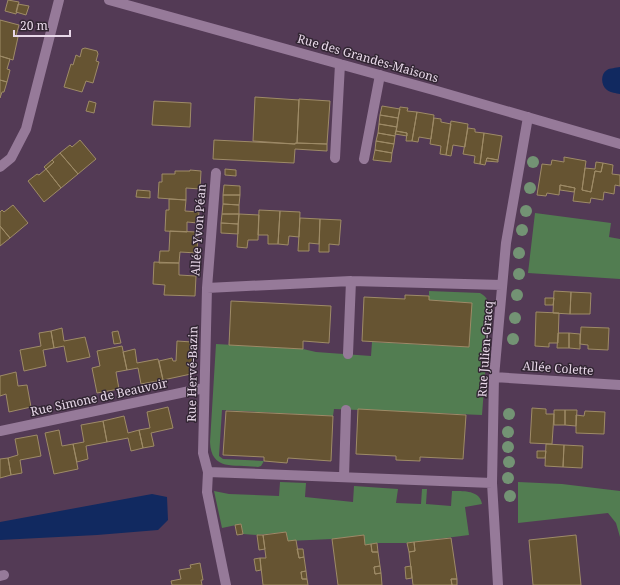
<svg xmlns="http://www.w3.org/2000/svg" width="620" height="585" font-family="'Noto Serif',serif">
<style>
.green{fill:#527d51}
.water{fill:#112960}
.building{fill:#665432;stroke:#9e8b67}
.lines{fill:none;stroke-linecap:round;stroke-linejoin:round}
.minor{stroke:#967a99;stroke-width:10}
.tree{fill:#739374}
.labels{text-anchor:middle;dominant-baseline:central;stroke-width:3;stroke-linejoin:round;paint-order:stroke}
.street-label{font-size:12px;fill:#e8d8e9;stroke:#322633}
</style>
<rect width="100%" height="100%" fill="#533a55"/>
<path class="green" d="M535 213 611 223 609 237 620 239V279L528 273Z
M429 291 480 293C487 297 489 301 490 310L482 415 334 409 333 416 222 410 219 456 223 459 264 461 261 466 258 467C236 464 211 472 210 442L216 344 303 349 316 352 371 356 372 342 469 347 471 303 429 300Z
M280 482 306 483 305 497 353 502 354 486 398 489 396 503 421 504 422 489H427L426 504 451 506 452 491C463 491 480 490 482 504L465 507 469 535 407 543H377L365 545 364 535 332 539 288 541 286 532 257 535 243 534 241 524 222 528 214 491 229 494 279 496Z
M518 482 562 484 620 491V537L616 523 608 513 518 523Z"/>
<path class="water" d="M620 67V94C616 93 611 93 607 90 601 86 600 74 607 70 610 68 616 68 620 67Z
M152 494 167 497 168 520 158 530 97 535 0 540V522Z"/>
<path class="building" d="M8 0 19 2 16 14 5 11Z
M18 4 29 6 26 15 16 12Z
M0 20 19 25 16 36 18 37 13 60 0 56Z
M85 48 97 51 98 54 96 61 99 62 93 83 86 81 82 92 64 87 71 64 73 65 76 55 80 57 82 49Z
M0 56 10 59 7 69 10 70 7 82 0 80Z
M0 80 7 82 4 92H2L0 98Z
M255 97 299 100 297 143 295 144 253 141Z
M299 99 330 101 327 144 297 143Z
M89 101 96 103 94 113 86 111Z
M154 101 191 103 190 127 152 125Z
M382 106 400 109 398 118 380 115Z
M400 107 408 108 407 111 417 112 412 141H406L407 133 396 131Z
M417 112 434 115 431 139 419 137 418 142 412 141Z
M380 115 398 118 397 127 379 124Z
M434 118 441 119V122L451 124 446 155 440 154 441 146 430 144Z
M451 121 468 124 465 147 453 145 451 156 446 155Z
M379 124 397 127 395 136 378 133Z
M468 128 475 129V132L484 133 480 164 474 163 475 156 463 154Z
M396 131 407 133V136L395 134Z
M378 133 395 136 394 144 376 141Z
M484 133 502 136 498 160 487 158 485 165 480 164Z
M80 140 96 159 78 174 60 153 70 145 72 147Z
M214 140 295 144V143L327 144V151L295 149 294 163 213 159Z
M376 141 394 144 392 153 375 150Z
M375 150 392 153 391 162 373 160Z
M60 153 78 174 61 188 46 169 54 162 52 160Z
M564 157 586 161 582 190 591 192 595 171 601 172 603 163 613 165 612 174 620 175V186L615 185 614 194 604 192 603 200 591 198 590 203 573 201 575 188 560 185 559 195 547 193 546 196 537 195 542 164 551 165 552 160 564 162Z
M487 158 498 160V162L486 161Z
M52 160 54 162 46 169 44 167Z
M596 162 603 163 601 172 595 171 591 192 582 190 585 168 595 169Z
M46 169 61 188 44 202 28 181 37 174 39 175Z
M225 169 236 170V176L225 175Z
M190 170 201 171 200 189 186 188V200L158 198 159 182H162V174H175V171H190Z
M224 185 240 186V195H223Z
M560 185 575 188 574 192 560 190Z
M137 190 150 191V198L136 197Z
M223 195H240L239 205 223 204Z
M169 199 186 200 185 211 199 212 198 223 187 222V232L165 231 166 210H169Z
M223 204 239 205V214H222Z
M13 205 28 223 10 238 0 226V212L2 210 4 212Z
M259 210 280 211 278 244H268V235H258Z
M280 211 300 212 299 237 289 236 288 245 278 244Z
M222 214H239L238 224 221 223Z
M239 214 259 215 258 240H248L247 248 237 247Z
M300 218 320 219 319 244 309 243V251H298Z
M320 219 341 220 339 245 329 244V252H319Z
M221 223 238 224V234L221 233Z
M0 226 10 238 0 246Z
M170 231 198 232 197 253 180 252 179 263H159L160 251H169Z
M154 262 179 263V275L196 276 195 296 164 295 165 285 153 284Z
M554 291 571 292 570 314 553 313Z
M571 292 591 293 590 314H570Z
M405 295 429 296V300L472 303 469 347 362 341 364 297 405 299Z
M545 298H554L553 305H545Z
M231 301 331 306 329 343 303 341V349L229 345Z
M536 312 559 313 558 343H549V347L535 346Z
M581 327 609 328 608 350 588 349V345L580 344Z
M62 328 64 341 85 337 90 357 67 362 64 346 54 348 51 331Z
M51 331 54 348 43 350 46 366 24 371 20 350 41 346 39 333Z
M118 331 121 343 114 344 112 332Z
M558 333H569V348H557Z
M569 333 580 334V349L569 348Z
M177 341 192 342 191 374 163 380 159 361 172 358 173 361H176Z
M122 346 127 370 116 372 119 389 97 393 92 368 100 366 97 351Z
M135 349 137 363 158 359 163 380 141 384 138 368 127 370 123 352Z
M16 372 18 386 27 385 31 407 9 412 6 394 0 396V376Z
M168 407 173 428 151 433 154 446 143 448 139 430 150 428 147 412Z
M532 408 546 409V414H554L552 444 530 443Z
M358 409 466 415 463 459 420 457V461L396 460V456L356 454Z
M554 410H565V425H554Z
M565 410H577L576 426 565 425Z
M226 411 333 416 331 461 288 458 287 463 264 461V457L223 455Z
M585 411 605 412 604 434 576 433V415L584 416Z
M124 416 128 433 139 430 143 448 131 451 128 438 107 442 103 421Z
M103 421 107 442 86 446 88 459 77 462 73 444 84 442 81 425Z
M59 430 62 446 73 444 78 469 54 474 45 433Z
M37 435 41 456 20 460 22 473 11 475 8 458 18 455 15 439Z
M546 444 564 445 563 467 545 466Z
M564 445 583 446 582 468 563 467Z
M537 451H546L545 458H537Z
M8 458 11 475 0 478V459Z
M241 524 243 534 237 535 235 525Z
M286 532 288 541 296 540 299 558 304 557 306 571 301 572 302 579H307L308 585H263L260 558H266L263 535Z
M257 535H263L265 549 259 550Z
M364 535 365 545 371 544 372 552H378L380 566 374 567 375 574 381 573 382 585H338L332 539Z
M576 535 581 585H533L529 540Z
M451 538 457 579H451L452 585H413L409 552 415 551 414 542Z
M414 542 415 551 409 552 407 543Z
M377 543 378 552H372L371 544Z
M297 549H303L304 557 299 558Z
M260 558 261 570 256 571 254 559Z
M200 563 203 580H201L202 585H172L171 581 181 579 179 570 191 568 190 565Z
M380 566 381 573 375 574 374 567Z
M411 566 412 578 406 579 405 567Z
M306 571 307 579H302L301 572Z
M451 579H457V585H452Z"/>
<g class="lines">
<path class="minor" d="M109 0 437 91 620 144
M335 158 340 64
M364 159 380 75
M0 167 11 158 26 129 59 0
M207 288 216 173
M348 354 351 281
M494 377 620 385
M0 431 204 388
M208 472 207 492 226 585
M344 477 346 410
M492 483 208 472 203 453 207 288 351 281 502 285
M0 576 4 575
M498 585 492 483 494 377 506 243 528 117"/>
</g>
<g class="tree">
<circle cx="533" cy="162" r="6"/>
<circle cx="530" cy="188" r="6"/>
<circle cx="526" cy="211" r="6"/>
<circle cx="522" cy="230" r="6"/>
<circle cx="519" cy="253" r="6"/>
<circle cx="519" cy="274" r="6"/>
<circle cx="517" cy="295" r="6"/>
<circle cx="515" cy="318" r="6"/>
<circle cx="513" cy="339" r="6"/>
<circle cx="509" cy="414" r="6"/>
<circle cx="508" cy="432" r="6"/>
<circle cx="508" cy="447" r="6"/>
<circle cx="509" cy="462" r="6"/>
<circle cx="508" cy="478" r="6"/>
<circle cx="510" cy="496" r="6"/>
</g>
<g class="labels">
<g class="street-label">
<text transform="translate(368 58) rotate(16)">Rue des Grandes-Maisons</text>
<text transform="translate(198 230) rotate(-86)">Allée Yvon Péan</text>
<text transform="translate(485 349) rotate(-86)">Rue Julien-Gracq</text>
<text transform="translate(558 368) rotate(4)">Allée Colette</text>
<text transform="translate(192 374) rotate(-89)">Rue Hervé-Bazin</text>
<text transform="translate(99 397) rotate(-12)">Rue Simone de Beauvoir</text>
</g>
</g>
<path d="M14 30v6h56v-6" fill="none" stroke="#e8d8e9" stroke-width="2"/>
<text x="20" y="30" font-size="12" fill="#e8d8e9" stroke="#322633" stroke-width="3" paint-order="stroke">20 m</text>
</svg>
